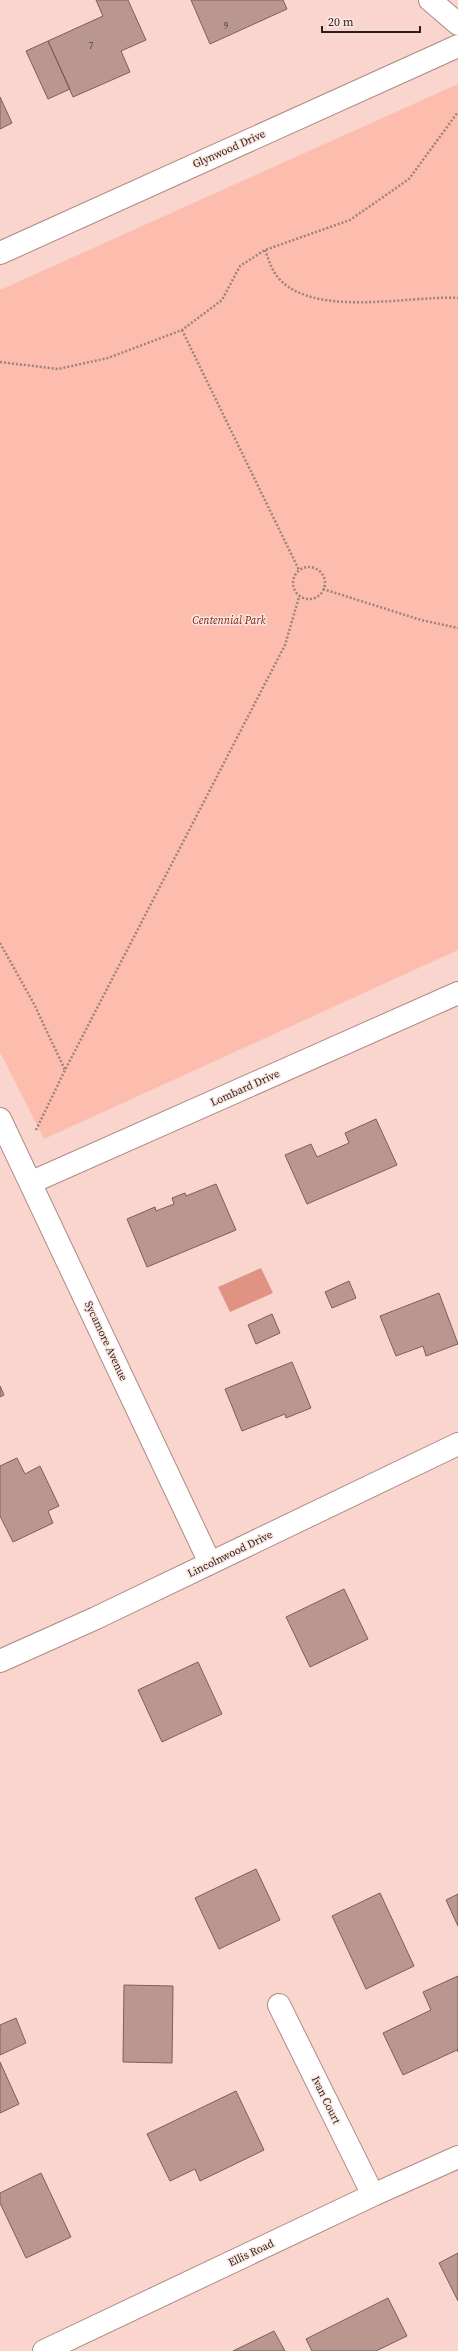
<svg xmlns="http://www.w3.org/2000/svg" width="458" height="2351" font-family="'Source Serif 4',serif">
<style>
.green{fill:#fcbdaf}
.water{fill:#e09383}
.building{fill:#b9978f;stroke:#7d5e57}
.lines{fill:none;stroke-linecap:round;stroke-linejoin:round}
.minor-casing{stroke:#ad8b84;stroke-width:24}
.path{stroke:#9d837d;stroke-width:2.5;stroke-dasharray:2 2;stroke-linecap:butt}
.minor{stroke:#fff;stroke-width:22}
.labels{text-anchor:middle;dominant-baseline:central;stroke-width:3;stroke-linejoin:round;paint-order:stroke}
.number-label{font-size:9px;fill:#4e3c38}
.street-label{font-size:11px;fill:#2b1e1b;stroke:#fce6e1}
.park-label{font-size:11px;font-style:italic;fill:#7b2112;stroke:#fce6e1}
</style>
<rect width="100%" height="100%" fill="#f9d5cd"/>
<path class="green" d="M458 84V950L44 1139 0 1052V290Z"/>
<path class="water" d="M261 1268 273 1293 230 1312 218 1287Z"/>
<path class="building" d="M96 0H128L146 40 121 51 130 72 73 97 48 41 103 16Z
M191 0H283L287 9 210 44Z
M48 41 70 89 48 99 26 51Z
M0 97 12 123 0 129Z
M376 1119 397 1165 307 1204 285 1155 311 1144 317 1157 349 1143 345 1133Z
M216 1184 236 1230 147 1267 127 1219 155 1207 156 1211 174 1204 172 1198 185 1193 186 1196Z
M349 1281 356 1298 332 1308 325 1292Z
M439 1293 458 1344 426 1356 423 1346 396 1356 380 1316Z
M272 1314 280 1333 256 1344 248 1325Z
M292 1362 311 1408 286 1418 285 1414 242 1431 225 1389Z
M0 1386 4 1395 0 1397Z
M17 1458 25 1474 40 1466 59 1506 48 1511 53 1523 13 1542 0 1516V1466Z
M344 1589 368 1639 310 1667 286 1617Z
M198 1662 222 1714 162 1742 138 1690Z
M256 1869 280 1920 219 1949 195 1898Z
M380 1893 414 1966 366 1989 332 1916Z
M458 1894V1926L446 1900Z
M458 1976V2052L457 2050 403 2075 383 2033 431 2010 423 1992Z
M124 1985 173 1986 172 2063 123 2062Z
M16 2018 26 2043 0 2055V2025Z
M0 2062 19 2104 0 2113Z
M236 2091 264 2150 200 2181 195 2169 170 2181 147 2134Z
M41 2173 71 2237 26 2258 0 2203V2193Z
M458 2253V2301L439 2263Z
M388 2298 407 2336 376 2351H312L306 2339Z
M274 2331 285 2351H233Z"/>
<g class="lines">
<g class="minor-casing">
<path id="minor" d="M430 0 458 24
M0 253 458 46
M0 1119 210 1563
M32 1182 458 993
M0 1661 96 1618 458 1444
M279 2005 373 2195
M44 2351 373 2195 458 2157"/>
</g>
<path class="path" d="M265 250C268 258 271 268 276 275 310 320 408 295 458 298
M182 330 299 570
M0 362 58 369 108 358 182 330 222 300 240 266 265 250 350 220 409 179 458 112
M293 583a16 16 0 1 1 32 0a16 16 0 1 1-32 0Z
M323 589 421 620 458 628
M0 943 34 1004 65 1070
M36 1130 65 1070 285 645 299 597"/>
<use href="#minor" class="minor"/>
</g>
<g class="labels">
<g class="number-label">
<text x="226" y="26">9</text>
<text x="91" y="46">7</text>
</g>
<g class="street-label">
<text transform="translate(229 149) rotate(-24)">Glynwood Drive</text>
<text transform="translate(245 1088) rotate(-24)">Lombard Drive</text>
<text transform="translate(106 1341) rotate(65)">Sycamore Avenue</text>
<text transform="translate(230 1554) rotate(-26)">Lincolnwood Drive</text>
<text transform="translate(326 2100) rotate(64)">Ivan Court</text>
<text transform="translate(251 2253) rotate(-25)">Ellis Road</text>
</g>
<g class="park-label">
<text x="229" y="620">Centennial Park</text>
</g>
</g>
<path d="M322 26v6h98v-6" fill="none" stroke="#2b1e1b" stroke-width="2"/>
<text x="328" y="26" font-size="12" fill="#2b1e1b" stroke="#fce6e1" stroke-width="3" paint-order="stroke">20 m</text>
</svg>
